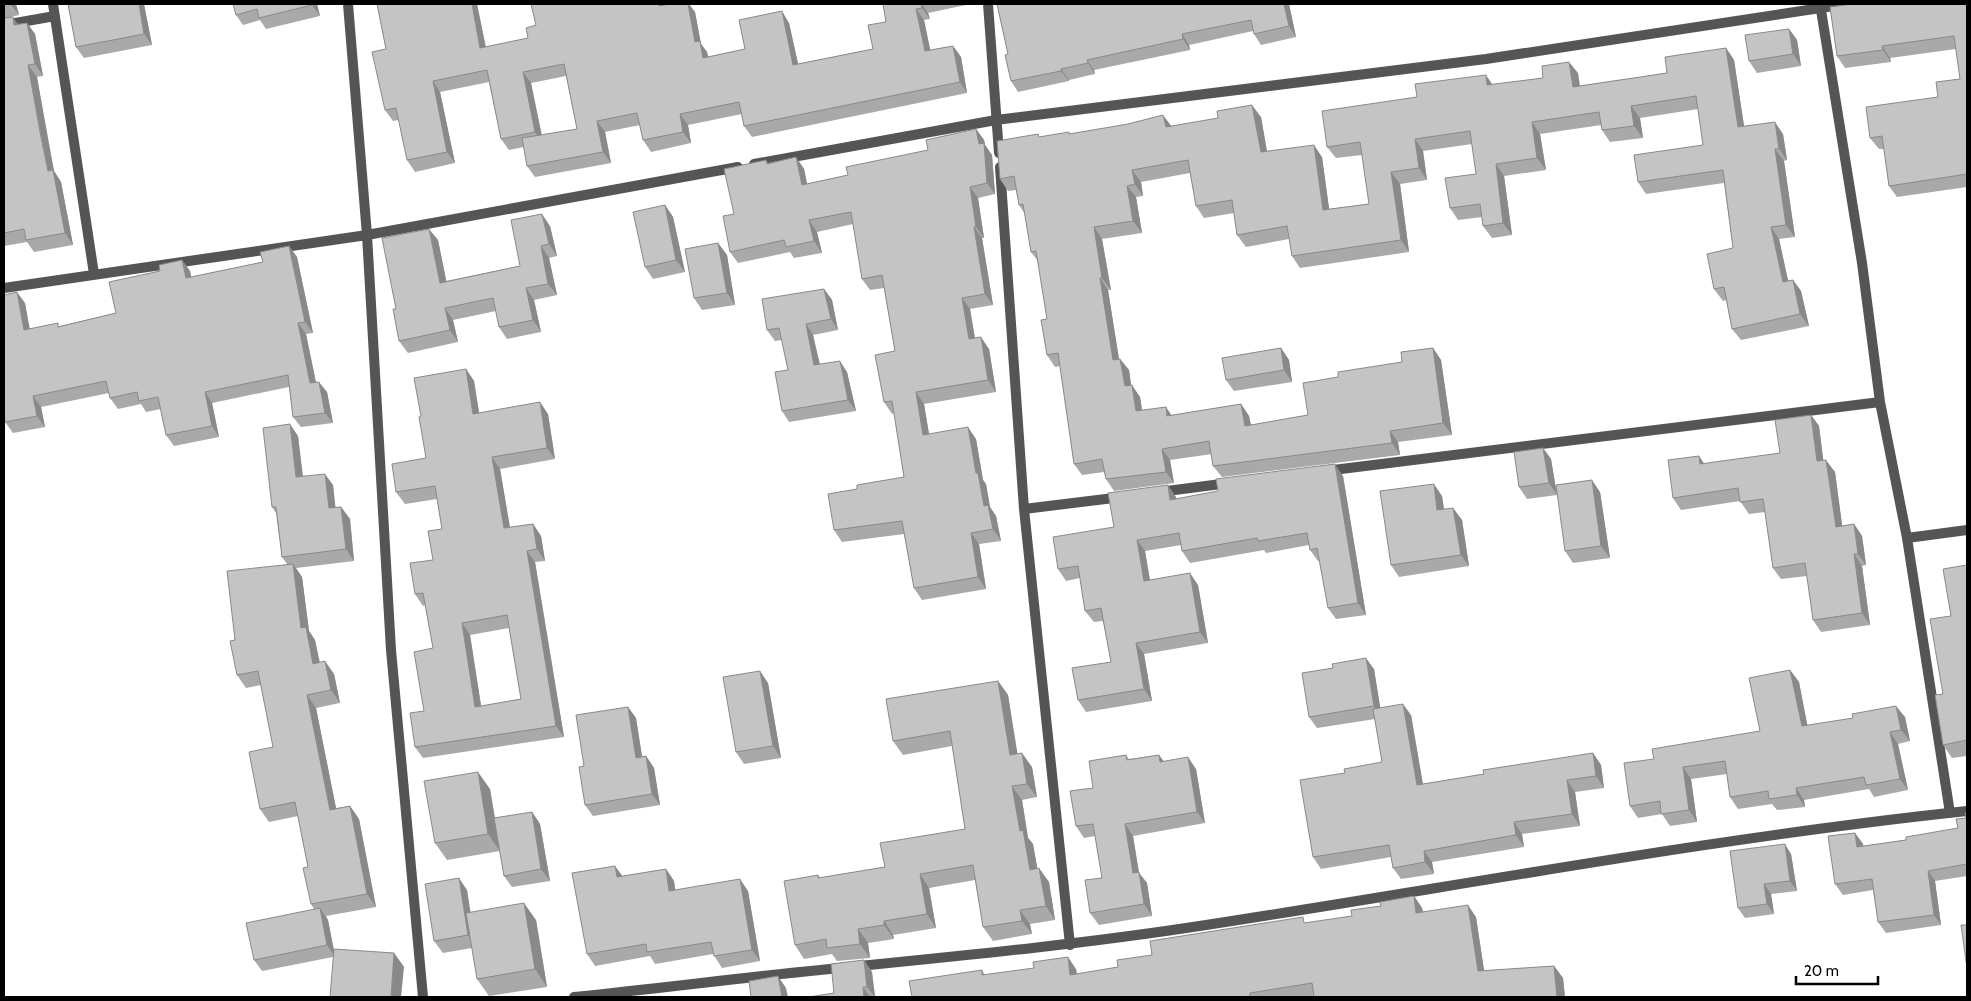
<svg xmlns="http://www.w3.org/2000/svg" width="1971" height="1001" font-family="Cabin,sans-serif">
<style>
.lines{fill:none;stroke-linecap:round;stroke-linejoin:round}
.street{stroke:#555;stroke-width:10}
.wall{fill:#a9a9a9;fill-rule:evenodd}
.shaded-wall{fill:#898989}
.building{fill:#c4c4c4;stroke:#898989;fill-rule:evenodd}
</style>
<rect width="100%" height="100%" fill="#fff"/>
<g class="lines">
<path class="street" d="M53 4 94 274
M348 4 367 235 391 650 423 997
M988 4 999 153
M1820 4 1862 263 1880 402 1907 538 1950 813
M4 25 55 16
M754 164 996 120 1486 59 1847 4
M1000 167 1024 509 1070 945
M4 288 367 235 738 167
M1325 471 1880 402
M1159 492 1229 483
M1024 509 1122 497
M1907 538 1967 530
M574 997C656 989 738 978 820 970 949 957 1077 945 1206 925 1460 886 1712 838 1967 811"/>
</g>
<path class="wall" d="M4 4H16L19 15 7 18 18 24 27 23 35 34 43 76 37 77 49 148 54 171 61 182 73 245 34 252 27 242 4 246Z
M68 4H144L152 45 84 58 76 47Z
M233 4H317L320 16 266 29 260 20 243 25 236 15Z
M377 4H477L486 47 528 38 536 25 531 4H664V5L695 12 701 44 707 52 708 57 745 49 789 23 798 64 873 49 886 22 883 4H966V5L928 13 930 19 924 20 930 50 953 46 961 57 967 93 752 137 744 126 742 114 688 125 691 143 651 152 643 140 640 125 605 132 611 163 535 177 527 166 524 147 509 150 501 139 489 82 440 92 455 163 415 172 407 160 399 120 393 121 385 110 386 49ZM566 76 577 129 542 135 531 83Z
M997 4H1289L1296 37 1261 45 1254 34 1253 31 1189 45 1190 50 1094 70 1095 74 1069 80V81L1018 92 1011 81 1008 54Z
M1967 4V187L1897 197 1889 186 1884 149H1879L1870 138 1938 97 1960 79 1956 49 1890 58 1891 62 1845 68 1837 56Z
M1789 29 1797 40 1801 66 1757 73 1749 61Z
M1726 48 1734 60 1744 126 1783 134 1787 160 1784 161 1795 237 1779 239 1788 281 1793 280 1801 291 1809 326 1741 340 1732 329 1726 300 1723 301 1714 289 1733 248 1724 183 1646 194 1638 182 1703 145 1698 109 1640 118 1643 138 1610 142 1602 130 1601 125 1540 134 1546 170 1504 176 1512 235 1492 238 1483 226 1482 217 1458 220 1450 208 1476 174 1472 144 1423 151 1427 180 1400 184 1409 252 1300 268 1292 256 1289 239 1246 247 1237 235 1234 213 1204 218 1196 206 1190 173 1141 182 1143 196 1136 197 1142 233 1102 239 1111 290H1108L1119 359H1120L1129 370 1131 385 1140 397 1142 410 1172 415 1241 404 1249 416 1251 425 1308 415 1338 377 1402 362 1433 348 1441 360 1452 435 1398 442 1400 455 1222 477 1213 466 1212 454 1170 460 1174 483 1114 491 1106 479 1104 472 1082 475 1074 464 1060 366 1055 367 1047 355V319L1038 261 1031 252 1025 214 1019 205 1016 190 1008 191 1000 179 1040 137 1070 134 1171 126 1261 117 1267 151 1322 157 1329 209 1369 204 1362 155 1336 158 1327 147 1493 85 1578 73 1580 86 1667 73Z
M976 129 984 140 985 145 992 155 995 194 978 198 984 238H982L993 305 970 309 975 338 989 349 996 392 924 404 929 434 976 439 983 480 986 484 990 507 996 516 1001 541 979 544 986 589 922 600 914 588 904 534 842 542 834 530 857 489 904 477 894 413 892 414 884 402 895 351 884 288 870 290 862 279 853 224 817 232 822 253 794 258 790 252 738 263 730 252 766 160 768 163 796 157 804 169 807 184 848 175 928 150Z
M665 205 673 217 685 272 653 279 645 267Z
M550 226 557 256 549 258 557 295 534 300 541 332 507 339 499 327 496 311 453 320 458 342 408 353 399 341 396 309 438 240 446 281 520 266Z
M718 243 727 255 735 305 702 310 694 298Z
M289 246 297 257 313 333 306 334 316 382 327 392 333 423 301 427 293 417 289 387 212 403 219 437 174 446 166 435 161 409 146 412 141 404 118 409 110 398 109 393 41 407 45 427 13 433 5 422 25 303 29 329 60 326 116 313 160 271 182 260 190 271 191 277 263 262Z
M824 289 832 300 838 330 813 335 820 364 847 372 856 411 789 422 782 411 788 370 782 340 775 341 767 330Z
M1281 348 1289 360 1292 382 1234 391 1226 380Z
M466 369 474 381 479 413 548 414 555 459 500 469 510 527 533 524 541 536 545 561 535 562 564 737 423 758 415 747 424 711 433 648 425 605 423 606 415 594 433 560 442 529 437 499 405 504 396 492 426 458 421 416ZM509 628 521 699 481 706 470 635Z
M1811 415 1819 426 1823 460 1835 472 1842 526 1854 524 1862 536 1866 565 1862 566 1870 625 1821 632 1813 620 1807 576 1781 579 1773 568 1765 512 1749 514 1740 501 1681 510 1673 498 1699 456 1704 464 1780 453Z
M298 436 303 476 333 485 335 508 341 507 350 519 354 561 296 568 302 577 309 631 315 640 320 662 334 674 340 703 316 708 336 808 350 806 359 819 376 907 326 916 328 920 334 950 394 953 404 967 333 957 262 971 254 960 314 909 311 904 308 867 298 816 269 822 260 809 273 747 261 685 246 688 237 675 235 640 287 564 282 557 276 513 272 507Z
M1543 448 1551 459 1557 495 1527 499 1519 487Z
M1343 476 1366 615 1336 619 1328 608 1320 561H1318L1310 550 1309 545 1266 553 1264 550 1190 563 1182 551 1181 545 1145 551 1150 580 1198 585 1208 643 1144 654 1152 701 1086 712 1078 700 1111 662 1103 621 1094 622 1085 611 1080 578 1066 581 1058 569 1114 527 1176 497V499Z
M1600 492 1610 558 1573 563 1565 551Z
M1442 496 1444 509 1453 508 1462 520 1469 566 1399 577 1391 565Z
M1967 565V756L1952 758 1943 745V694L1951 616Z
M1374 669 1380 708 1411 715 1423 784 1484 774 1593 753 1601 765 1604 788 1575 792 1580 826 1522 834 1524 847 1432 862 1434 874 1401 879 1393 868 1391 857 1321 869 1313 857 1345 773 1382 762 1375 719 1317 728 1309 717Z
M1790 670 1799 682 1807 726 1905 717 1910 741 1898 744 1908 790 1874 797 1869 789 1804 800 1805 807 1777 810 1772 804 1738 809 1730 797 1727 774 1691 779 1697 822 1670 826 1662 814 1638 818 1630 806 1654 759 1760 731Z
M998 681 1008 695 1017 754 1032 767 1037 797 1022 800 1028 838 1033 844 1037 868 1049 882 1055 920 1030 924 1032 934 993 941 983 927 975 880 929 888 936 928 893 935 894 939 868 943 870 958 837 961 832 954 804 959 795 945 818 875 820 878 885 867 965 829 952 746 903 755 893 741Z
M768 683 781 758 744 764 736 752Z
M628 707 636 718 642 757 646 756 654 768 660 805 593 816 585 805 584 766Z
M1126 755 1129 759 1159 755 1164 762 1196 769 1205 823 1133 836 1139 873 1147 883 1152 916 1099 925 1090 913 1102 878 1095 836 1084 838 1076 826 1093 788Z
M490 789 495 818 532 812 540 824 550 881 512 887 504 876 500 851 447 860 435 843Z
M1967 813V876L1935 881 1941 925 1886 933 1878 922 1873 890 1843 895 1835 884 1855 833 1863 844V846L1906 840 1958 828 1966 818Z
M1791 854 1797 891 1771 894 1774 914 1745 918 1738 908Z
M666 869 674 881 675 890 748 891 760 961 722 968 713 954 655 964 650 956 595 966 587 954 623 876Z
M467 890 470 912 536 920 547 987 489 996 477 979 472 948 443 953 434 941Z
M1414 896 1422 908 1423 912 1476 917 1484 971 1554 966 1563 978 1565 997H1314V996L1307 997H912L982 970 985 975 1076 969 1077 974 1118 967 1152 955 1307 923 1352 916 1381 906Z
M864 960 872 972 875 997H809L834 993Z"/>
<path class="shaded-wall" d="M10 4H16L19 15Z
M139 4H144L152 45 144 34Z
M312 4H317L320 16 312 5Z
M472 4H477L488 59 480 48Z
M688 4H689L695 12 701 44 707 52 711 69 703 58 695 42Z
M921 4H922L928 13 930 19 922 8Z
M1284 4H1289L1296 37 1289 26Z
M916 9 924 20 933 63 925 51Z
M782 11 789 23 801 77 793 65Z
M13 17 21 29 14 25Z
M27 23 35 34 43 76 35 64Z
M1789 29 1797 40 1801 66 1793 54Z
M1182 34 1189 45 1190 50 1183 39Z
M953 46 961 57 967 93 960 82Z
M1882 46 1890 58 1891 62 1883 50Z
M1726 48 1734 60 1746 139 1738 127Z
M1087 60 1094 70 1095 74 1088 63Z
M1569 62 1578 73 1581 98 1573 87Z
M28 65 37 77 54 171 61 182 73 245 65 233 48 171Z
M1061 69 1069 80V81L1061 71Z
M523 72 531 83 543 143 535 132Z
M1486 75 1494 87 1487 85Z
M433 81 440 92 455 163 447 152Z
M1252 105 1261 117 1269 164 1261 152Z
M1631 106 1640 118 1643 138 1634 126Z
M680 114 688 125 691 143 683 132Z
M1163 115 1172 127H1166Z
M597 121 605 132 611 163 603 152Z
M1532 122 1540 134 1546 170 1537 158Z
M1775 122 1783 134 1787 160 1779 149Z
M976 129 984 140 985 145 992 155 995 194 987 183Z
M1415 139 1423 151 1427 180 1419 168Z
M1314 145 1322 157 1331 222 1323 210Z
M1775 149 1784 161 1795 237 1786 225Z
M796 157 804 169 810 197 802 185Z
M1496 164 1504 176 1512 235 1503 223Z
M1132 170 1141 182 1143 196 1135 184Z
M1391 172 1400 184 1409 252 1401 240Z
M1127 186 1136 197 1142 233 1133 221Z
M970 187 978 198 984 238 976 227Z
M665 205 673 217 685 272 676 260Z
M542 214 550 226 557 256 549 244Z
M809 220 817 232 822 253 814 241Z
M974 227 982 238 993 305 985 294Z
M1094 227 1102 239 1111 290 1102 278Z
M1771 227 1779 239 1791 294 1783 282Z
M429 229 438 240 449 294 440 283Z
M718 243 727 255 735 305 727 293Z
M289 246 297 257 313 333 305 322Z
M541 246 549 258 557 295 548 284Z
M182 260 190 271 194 289 186 278Z
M1100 278 1108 290 1121 372 1113 360Z
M1793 280 1801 291 1809 326 1800 314Z
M526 288 534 300 541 332 533 320Z
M824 289 832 300 838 330 831 319Z
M17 292 25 303 32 341 24 330Z
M962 298 970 309 977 351 969 339Z
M445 308 453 320 458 342 450 330Z
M298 323 306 334 318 393 310 383Z
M806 324 813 335 822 376 814 365Z
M981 337 989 349 996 392 988 380Z
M1281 348 1289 360 1292 382 1284 370Z
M1433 348 1441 360 1452 435 1443 423Z
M1120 359 1129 370 1133 398 1125 386Z
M840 361 847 372 856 411 848 400Z
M466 369 474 381 481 425 473 414Z
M319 382 327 392 333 423 325 413Z
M1132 385 1140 397 1144 423 1136 411Z
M205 392 212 403 219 437 212 426Z
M916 392 924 404 931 446 923 435Z
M33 396 41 407 45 427 37 416Z
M540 402 548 414 555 459 547 448Z
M1241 404 1249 416 1253 437 1245 426Z
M1166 407 1174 419 1167 416Z
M1811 415 1819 426 1825 473 1817 461Z
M290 424 298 436 304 488 296 477Z
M968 427 976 439 983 480 986 484 990 507 996 516 1001 541 993 529 984 506 976 473Z
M1390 431 1398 442 1400 455 1392 443Z
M1543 448 1551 459 1557 495 1549 483Z
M1162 449 1170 460 1174 483 1166 472Z
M1699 456 1707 468 1700 464Z
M492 457 500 469 512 540 504 528Z
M1826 460 1835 472 1844 539 1836 527Z
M1335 464 1343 476 1366 615 1358 603Z
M325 474 333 485 337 520 329 508Z
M1592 480 1600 492 1610 558 1601 546Z
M1434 484 1442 496 1446 522 1437 510Z
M1168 485 1176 497 1178 511 1170 500Z
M341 507 350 519 354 561 346 549Z
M1453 508 1462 520 1469 566 1461 555Z
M533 524 541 536 545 561 537 549Z
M1854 524 1862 536 1866 565 1858 554Z
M971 533 979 544 986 589 978 577Z
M1137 540 1145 551 1152 593 1144 581Z
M527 551 535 562 564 737 556 726Z
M1854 554 1862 566 1870 625 1862 613Z
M293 564 302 577 309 631 315 640 322 677 313 664 301 628Z
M1190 573 1198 585 1208 643 1200 632Z
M462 623 470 635 483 718 475 707Z
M1136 643 1144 654 1152 701 1144 689Z
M1366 658 1374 669 1382 718 1374 706Z
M325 661 334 674 340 703 331 690Z
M1790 670 1799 682 1810 738 1802 726Z
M760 671 768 683 781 758 773 746Z
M998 681 1008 695 1020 769 1010 755Z
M307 695 316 708 339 823 330 810Z
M1403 704 1411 715 1425 797 1417 785Z
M1896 706 1905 717 1910 741 1901 730Z
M628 707 636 718 644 769 636 758Z
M1890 732 1898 744 1908 790 1900 779Z
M1022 753 1032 767 1037 797 1027 784Z
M1593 753 1601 765 1604 788 1596 776Z
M1159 755 1167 766 1160 762Z
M646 756 654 768 660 805 652 794Z
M1188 757 1196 769 1205 823 1197 812Z
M1683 767 1691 779 1697 822 1689 810Z
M478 772 490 789 500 851 488 834Z
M1567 780 1575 792 1580 826 1572 814Z
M1012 786 1022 800 1028 838 1033 844 1040 883 1030 870 1020 831Z
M1796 788 1804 800 1805 807 1797 795Z
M350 806 359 819 376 907 367 894Z
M532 812 540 824 550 881 541 869Z
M1514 822 1522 834 1524 847 1516 835Z
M1125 824 1133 836 1139 873 1147 883 1152 916 1144 904 1133 873Z
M1855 833 1863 844 1865 858 1857 847Z
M1785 844 1791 854 1797 891 1790 881Z
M1424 851 1432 862 1434 874 1425 862Z
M615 866 624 878 617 877Z
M1039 868 1049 882 1055 920 1046 906Z
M666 869 674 881 677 902 669 891Z
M1928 871 1935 881 1941 925 1934 915Z
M920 874 929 888 936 928 927 914Z
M459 878 467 890 476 947 468 935Z
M740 879 748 891 760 961 752 950Z
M1764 884 1771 894 1774 914 1767 904Z
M1414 896 1422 908 1425 925 1416 913Z
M524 903 536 920 547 987 535 969Z
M1468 905 1476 917 1486 983 1478 971Z
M320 908 328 920 335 957 327 945Z
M1020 910 1030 924 1032 934 1022 921Z
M884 921 893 935 894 939 884 925Z
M858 929 868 943 870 958 860 944Z
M394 953 404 967 401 997H391Z
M1068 957 1076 969 1079 987 1070 975Z
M864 960 872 972 875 997 867 987Z
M1554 966 1563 978 1565 997H1557Z
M778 976 786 988 788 997H782Z
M863 987 870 997H864Z"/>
<path class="building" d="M68 4H139L144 34 76 47Z
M233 4H312V5L259 18 257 9 236 15Z
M377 4H472L480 48 528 38 526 28 536 25 531 4H659V6L670 4H688L695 42 700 41 703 58 745 49 739 20 782 11 793 65 873 49 868 25 886 22 883 4H921L922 8 916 9 925 51 953 46 960 82 744 126 739 102 680 114 683 132 643 140 637 113 597 121 603 152 527 166 522 138 577 129 564 64 523 72 535 132 501 139 487 70 433 81 447 152 407 160 396 108 385 110 372 52 386 49Z
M997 4H1284L1289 26 1254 34 1251 20 1182 34 1183 39 1087 60 1088 63 1061 69V71L1011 81 1005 55 1008 54Z
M1852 4H1967V174L1889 186 1882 136 1870 138 1866 107 1938 97 1936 82 1960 79 1954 36 1882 46 1883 50 1837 56 1830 7Z
M13 17 14 25 27 23 35 64 28 65 41 137 48 171 53 170 65 233 26 240 24 229 4 233V18Z
M1789 29 1793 54 1749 61 1745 35Z
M1726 48 1738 127 1775 122 1779 149H1775L1786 225 1771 227 1783 282 1793 280 1800 314 1732 329 1724 287 1714 289 1707 254 1733 248 1723 170 1638 182 1634 155 1703 145 1696 96 1631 106 1634 126 1602 130 1599 112 1532 122 1537 158 1496 164 1503 223 1483 226 1480 204 1450 208 1445 178 1476 174 1470 131 1415 139 1419 168 1391 172 1401 240 1292 256 1287 226 1237 235 1232 200 1196 206 1188 160 1132 170 1135 184 1127 186 1133 221 1094 227 1102 278H1100L1113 360 1120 359 1125 386 1132 385 1136 411 1166 407 1167 416 1241 404 1245 426 1308 415 1303 383 1338 377V372L1402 362 1401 352 1433 348 1443 423 1390 431 1392 443 1213 466 1209 441 1162 449 1166 472 1106 479 1102 459 1074 464 1058 353 1047 355 1041 320 1047 319 1036 251 1031 252 1023 204 1019 205 1014 176 1000 179 997 141 1038 134 1039 137 1069 132V134L1128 124 1163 115 1166 127 1218 118 1217 111 1252 105 1261 152 1314 145 1323 210 1369 204 1360 142 1327 147 1322 111 1417 97 1415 84 1486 75 1487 85 1543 78 1542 66 1569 62 1573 87 1667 73 1665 57Z
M976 129 979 144 984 143 987 183 970 187 976 227H974L985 294 962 298 969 339 981 337 988 380 916 392 923 435 968 427 976 473H978L984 506 988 505 993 529 971 533 978 577 914 588 902 521 834 530 828 494 857 489V485L904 477 892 401 884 402 875 355 895 351 882 275 862 279 851 212 809 220 814 241 786 247 784 240 730 252 723 216 734 214 724 169 766 160 767 164 796 157 802 185 848 175 846 167 928 150 926 140Z
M665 205 676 260 645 267 633 212Z
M542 214 549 244 541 246 548 284 526 288 533 320 499 327 493 298 445 308 450 330 399 341 393 309H396L382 238 429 229 440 283 520 266 511 220Z
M718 243 727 293 694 298 685 249Z
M289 246 305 322 298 323 310 383 319 382 325 413 293 417 288 375 205 392 212 426 166 435 158 397 139 401 137 392 110 398 106 381 33 396 37 416 5 422 4 413V295L17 292 24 330 58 323V327L116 313 109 282 160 271 159 265 182 260 186 278 263 262 260 252Z
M824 289 831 319 806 324 814 365 840 361 848 400 782 411 775 372 788 370 779 328 767 330 762 299Z
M1281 348 1284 370 1226 380 1222 358Z
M466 369 473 414 540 402 547 448 492 457 504 528 533 524 537 549 527 551 556 726 415 747 410 713 424 711 414 652 433 648 423 593 415 594 410 563 433 560 428 531 442 529 435 486 396 492 392 464 426 458 419 417 421 416 414 378ZM507 615 521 699 475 707 462 623Z
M1811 415 1817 461 1826 460 1836 527 1854 524 1858 554H1854L1862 613 1813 620 1805 563 1773 568 1763 499 1740 502 1738 488 1673 498 1668 460 1699 456 1700 464 1780 453 1775 420Z
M290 424 296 477 325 474 329 508 341 507 346 549 282 557 276 507H272L263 428Z
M1543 448 1549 483 1519 487 1514 452Z
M1335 464 1358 603 1328 608 1317 548 1310 550 1307 533 1258 541 1257 538 1182 551 1179 533 1137 540 1144 581 1190 573 1200 632 1136 643 1144 689 1078 700 1072 668 1111 662 1101 608 1085 611 1078 566 1058 569 1053 537 1114 527 1108 493 1168 485 1170 500 1218 491 1216 479Z
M1592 480 1601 546 1565 551 1556 485Z
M1434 484 1437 510 1453 508 1461 555 1391 565 1380 491Z
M293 564 301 628 306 627 313 664 325 661 331 690 307 695 330 810 350 806 367 894 311 904 303 868 308 867 295 802 260 809 249 752 273 747 258 671 237 675 230 641 235 640 227 571Z
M1967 565V740L1943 745 1935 695 1943 694 1930 619 1951 616 1943 569Z
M1366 658 1374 706 1309 717 1302 673 1333 668 1332 664Z
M1790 670 1802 726 1853 718 1852 714 1896 706 1901 730 1890 732 1900 779 1866 785 1864 777 1796 788 1797 795 1769 799 1768 791 1730 797 1725 761 1683 767 1689 810 1661 814 1660 801 1630 806 1624 763 1654 759 1652 749 1760 731 1749 678Z
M760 671 773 746 736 752 723 677Z
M998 681 1010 755 1022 753 1027 784 1012 786 1020 831 1023 830 1030 870 1039 868 1046 906 1020 910 1022 921 983 927 973 865 920 874 927 914 884 921V925L858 929 860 944 827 948 826 939 795 945 784 881 818 875V878L885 867 880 843 965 829 950 731 893 741 886 699Z
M1403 704 1417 785 1484 774 1483 770 1593 753 1596 776 1567 780 1572 814 1514 822 1516 835 1424 851 1425 862 1393 868 1389 845 1313 857 1300 780 1345 773 1344 769 1382 762 1373 709Z
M628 707 636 758 646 756 652 794 585 805 579 767 584 766 576 715Z
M1126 755 1127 760 1159 755 1160 762 1188 757 1197 812 1125 824 1133 873 1139 872 1144 904 1090 913 1085 880 1102 878 1093 824 1076 826 1070 791 1093 788 1089 761Z
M478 772 488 834 435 843 424 781Z
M532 812 541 869 504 876 494 818Z
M1965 813H1967V864L1928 871 1934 915 1878 922 1872 879 1835 884 1828 836 1855 833 1857 847 1906 840V837L1958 828 1956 819 1966 818Z
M1785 844 1790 881 1764 884 1767 904 1738 908 1730 851Z
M615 866 617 877 666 869 669 891 740 879 752 950 714 956 711 942 647 952 646 944 587 954 572 873Z
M459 878 468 935 434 941 425 884Z
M1414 896 1416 913 1468 905 1478 971 1554 966 1557 997H1314L1312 983 1250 993V997H912L909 981 982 970V975L1034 968 1033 962 1068 957 1070 975 1118 967 1117 960 1152 955 1150 941 1303 917 1304 923 1352 916 1351 910 1381 906 1380 902Z
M524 903 535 969 477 979 466 913Z
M320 908 327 945 254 960 246 923Z
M1961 925H1967V968Z
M334 949 394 953 391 997H330Z
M864 960 867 987H863L864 997H809L834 993 831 964Z
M778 976 782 997H751L749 981Z"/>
<rect width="1971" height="1001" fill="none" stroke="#000000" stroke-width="10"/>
<path d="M1796 976v8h82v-8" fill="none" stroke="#000000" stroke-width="2.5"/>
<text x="1804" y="976" font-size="15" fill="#000000" stroke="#ffffff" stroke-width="4" paint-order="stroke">20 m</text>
</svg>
